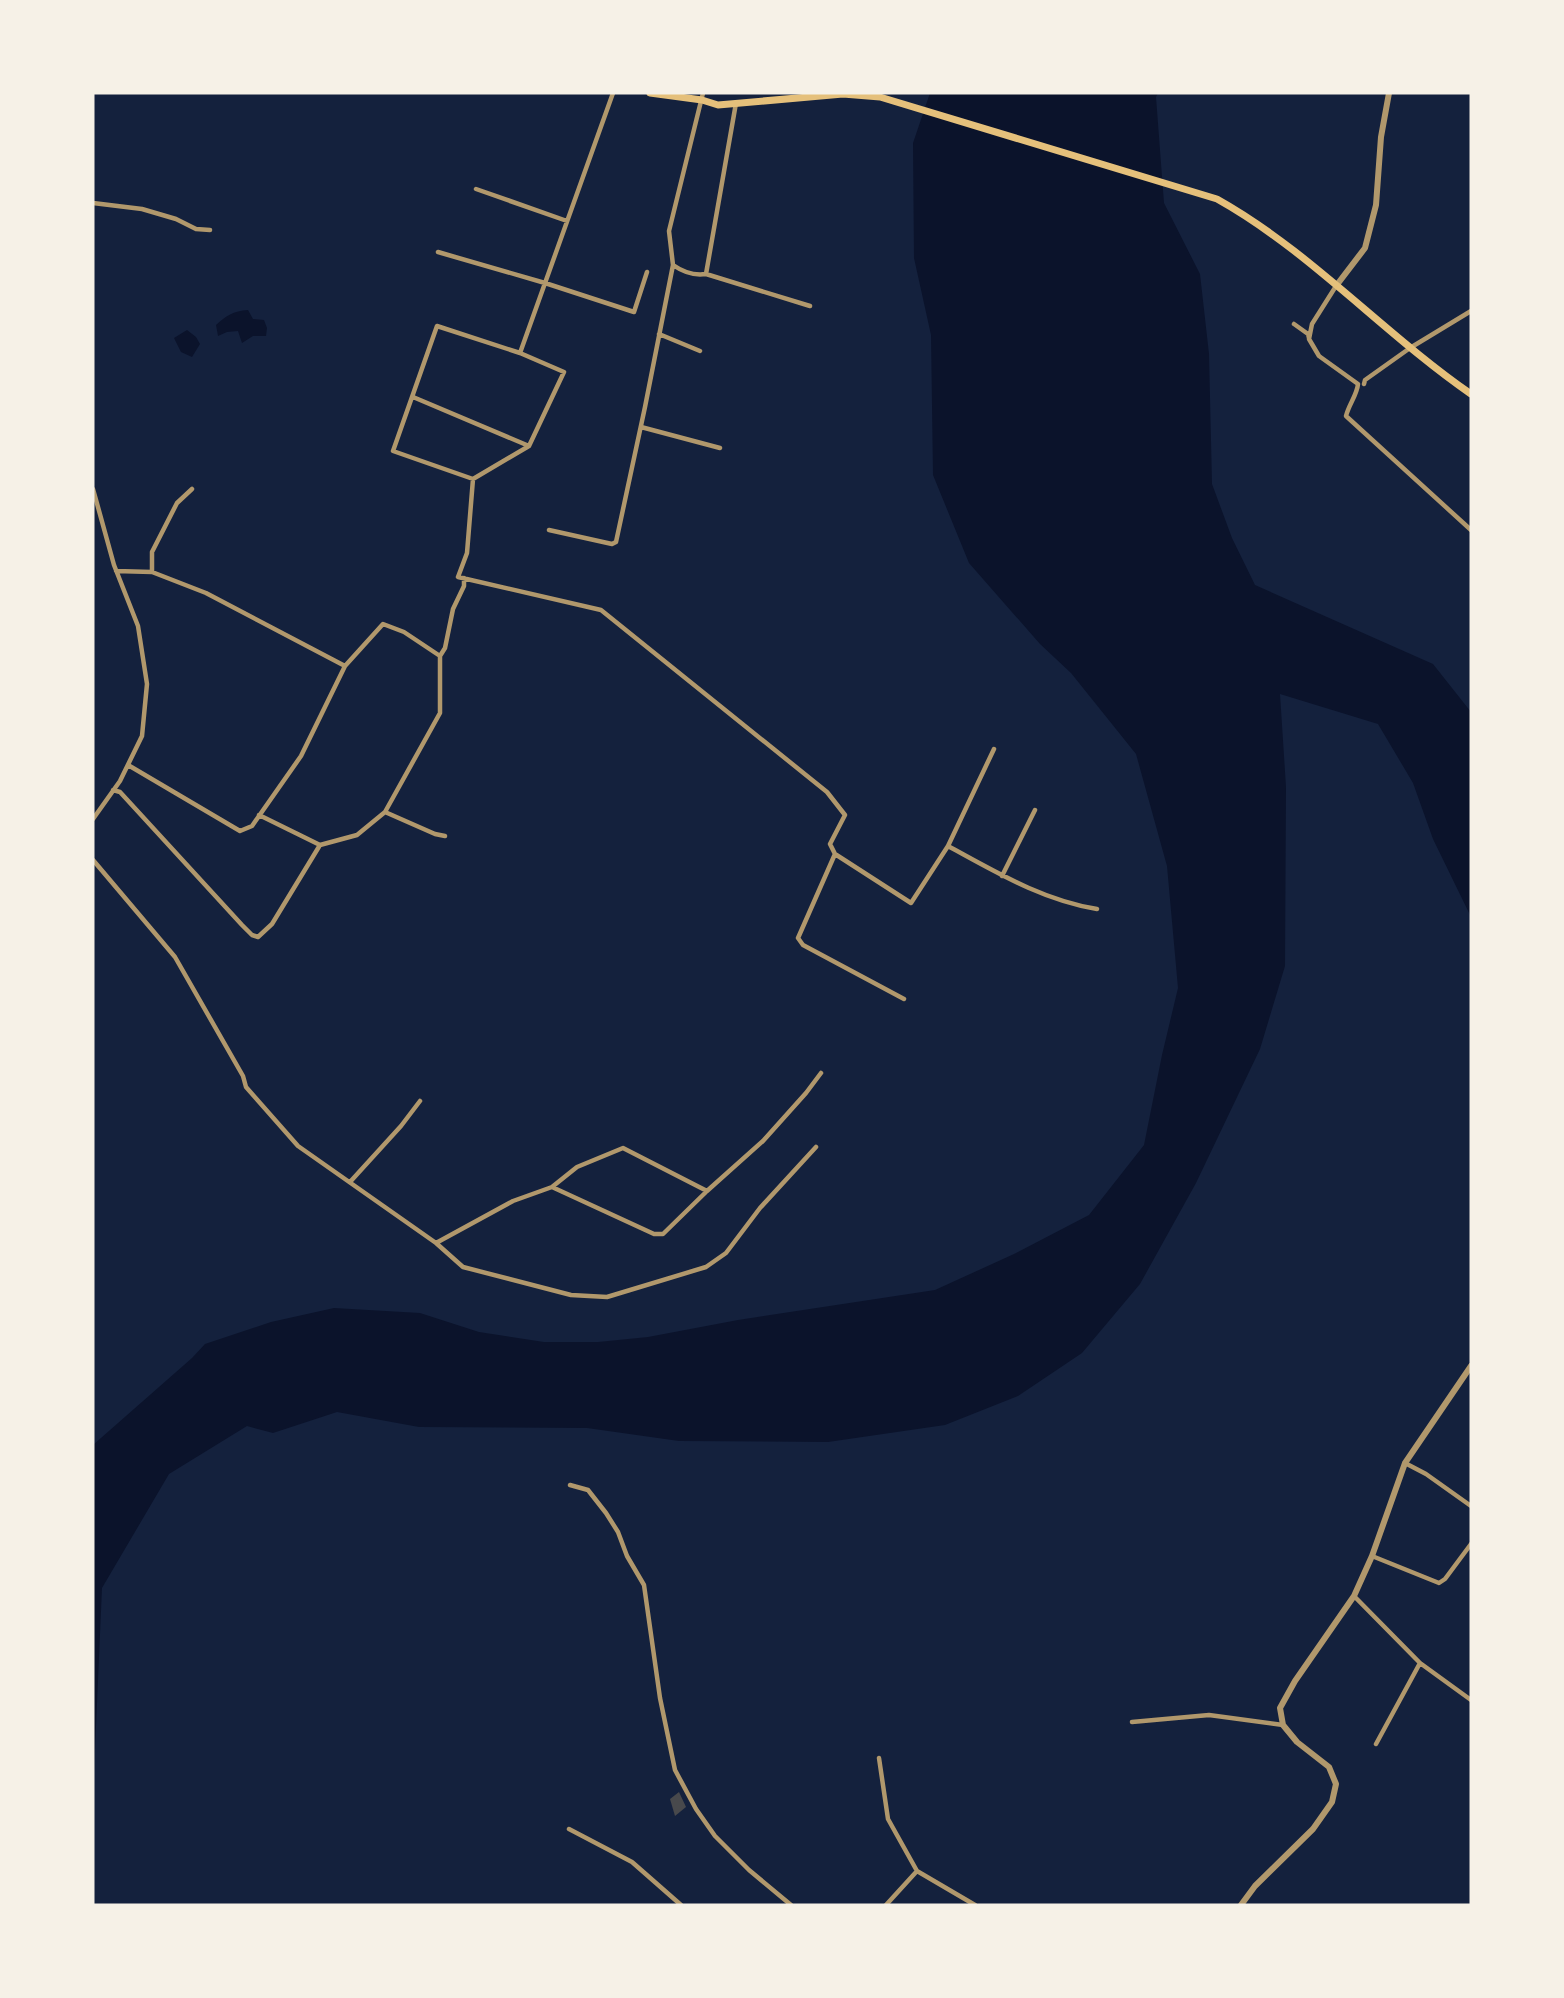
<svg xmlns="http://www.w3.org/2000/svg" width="1564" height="1998" font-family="Manrope,sans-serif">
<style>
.water{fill:#0b132b}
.building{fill:#48494c}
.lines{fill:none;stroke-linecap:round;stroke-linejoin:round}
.minor{stroke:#b1986c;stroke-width:4.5}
.tertiary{stroke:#b1986c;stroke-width:6}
.secondary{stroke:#e5c07b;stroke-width:7}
</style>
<rect width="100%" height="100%" fill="#14213d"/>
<path class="water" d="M930 93H1158L1156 97 1164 203 1200 274 1209 354 1212 484 1232 538 1255 585 1433 664 1471 712V917L1433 839 1413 783 1378 724 1280 694 1286 787 1285 966 1260 1049 1196 1183 1140 1284 1082 1353 1018 1396 945 1425 828 1442 679 1441 587 1428 419 1427 337 1412 273 1433 247 1426 169 1474 102 1588 93 1796V1445L192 1358 205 1344 271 1322 334 1308 420 1313 479 1332 544 1342H598L648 1337 738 1320 935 1290 1014 1254 1089 1215 1144 1145 1162 1055 1178 988 1167 866 1136 754 1071 673 1040 644 969 563 933 475 931 335 914 258 913 143Z
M248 310 253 319 264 320 267 328 266 336H253L242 343 238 331 227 332 218 336 216 325C226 316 233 311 248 310Z
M187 330 196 337 200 344 192 357 181 352 174 338Z"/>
<path class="building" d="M679 1792 686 1807 675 1816 670 1799Z"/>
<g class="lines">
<path class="minor" d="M476 189 567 221
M93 203 142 209 176 219 196 229 210 230
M438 252 545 283 634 312 647 272
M673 265C683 272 693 276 706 274L810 306
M706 274 736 103
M1336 286 1312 324 1309 339 1319 356 1358 384C1357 395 1349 404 1346 416L1471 530
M1294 324 1308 334 1309 338
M437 326 520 353 564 372 529 446 473 479 393 451Z
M659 334 700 351
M520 353 613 93
M1364 384 1365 380 1410 348 1471 311
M413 397 529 446
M641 427 720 448
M473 479 467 553 458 577 601 610 827 792 845 815 830 844 835 854 911 903 948 846 994 749
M93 489 114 565 138 626 147 684 142 736 120 781 93 819
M549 530 612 544 616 542 645 407 673 265 669 231 703 93
M116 571 152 572V552L177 503 192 489
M152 572 206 593 345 666
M128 765 240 831 252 826 301 756 345 666 383 624 404 632 440 656
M113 790 120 792 242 925 252 935 258 937 272 924 320 845
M385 812 435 834 445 836
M259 815 320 845 357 835 385 812 440 713V656L445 648 453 609 464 586V578
M948 846C996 872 1042 900 1097 909
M835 854 798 938 803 945 904 999
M93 860 175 957 243 1076 246 1087 298 1146 436 1243 463 1267 571 1295 607 1297 706 1267 726 1253 760 1208 816 1147
M1002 876 1035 810
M350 1182 401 1126 420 1101
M552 1187 654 1234H663L707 1191 763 1141 806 1093 821 1073
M436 1243 513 1201 552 1187 577 1167 623 1148 707 1191
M1405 1463 1426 1474 1471 1506
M570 1485 588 1490 606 1513 618 1532 627 1556 644 1585 660 1698 675 1770 696 1809 715 1836 749 1870 791 1905
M1372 1556 1439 1583 1445 1579 1471 1544
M1354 1596 1420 1663 1471 1700
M1132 1722 1209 1715 1283 1725
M1376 1744 1420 1663
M879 1758 888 1819 917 1871 975 1905
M569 1829 632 1862 681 1905
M886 1905 917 1871"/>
<path class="tertiary" d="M1336 286 1365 248 1376 205 1381 137 1389 93
M1241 1905 1255 1886 1313 1829 1332 1802 1336 1784 1329 1767 1297 1742 1283 1725 1280 1708 1295 1681 1354 1596 1372 1556 1405 1463 1471 1366"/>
<path class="secondary" d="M650 93 702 100 718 105 843 94 880 97 1217 199C1310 251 1383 333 1471 394"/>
</g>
<rect width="1564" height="1998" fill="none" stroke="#f6f1e7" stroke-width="189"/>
</svg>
